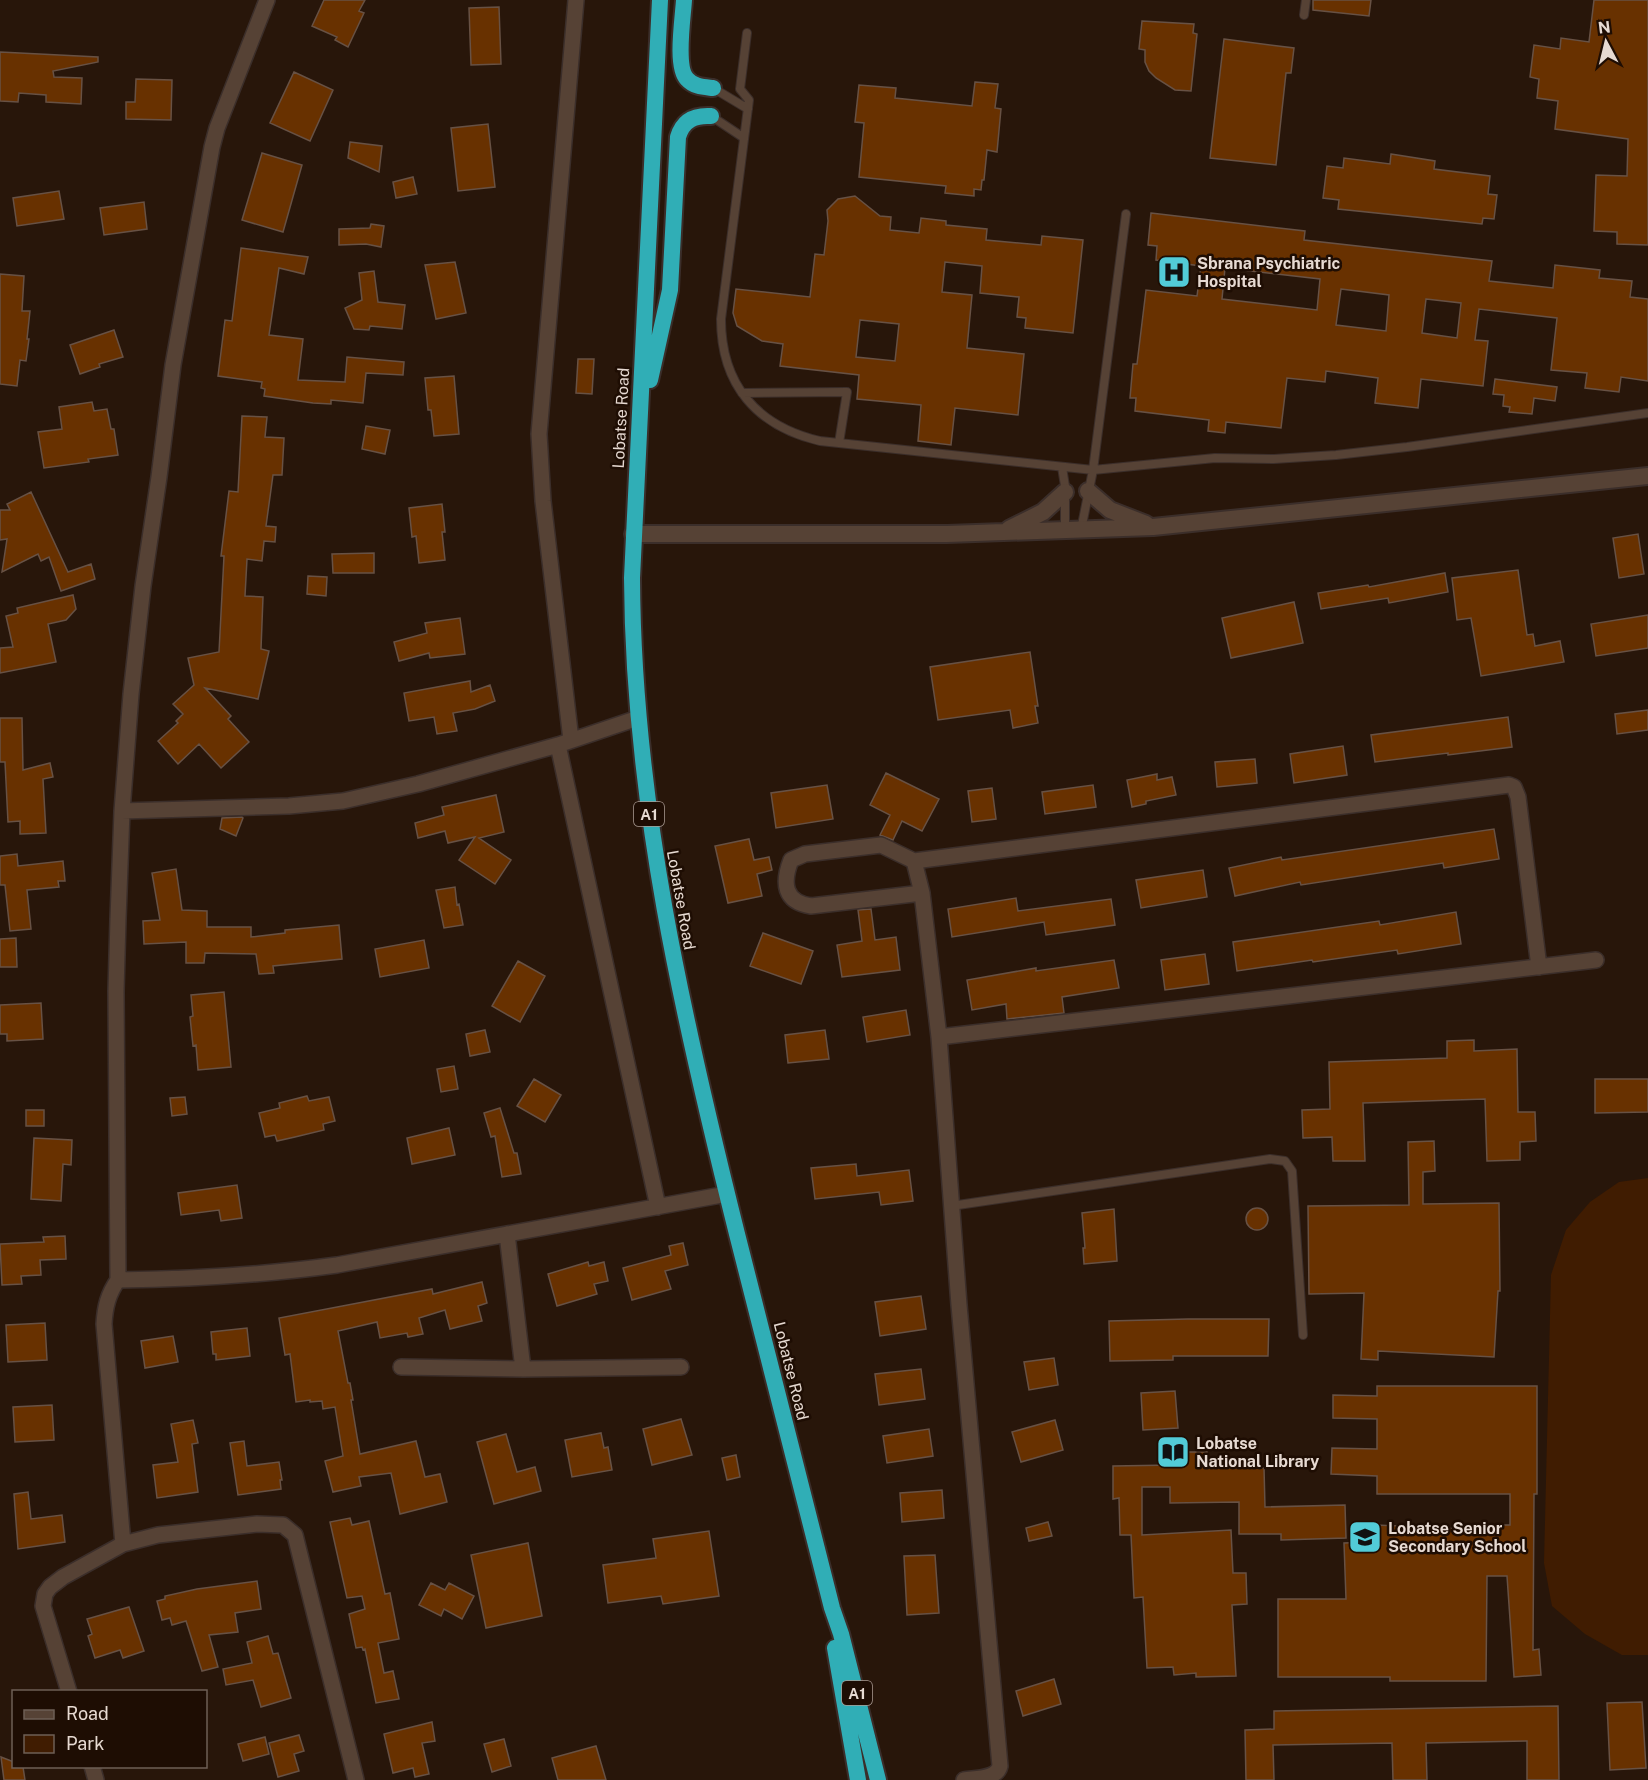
<svg xmlns="http://www.w3.org/2000/svg" width="1648" height="1780" font-family="'Public Sans',sans-serif">
<style>
.green{fill:#401c01}
.building{fill:#683100;stroke:#675144;stroke-width:1.5;fill-rule:evenodd}
.lines{fill:none;stroke-linecap:round;stroke-linejoin:round}
.service-casing{stroke:#3b2e2a;stroke-width:10}
.minor-casing{stroke:#3b2e2a;stroke-width:18}
.tertiary-casing{stroke:#3b2e2a;stroke-width:20}
.trunk-casing{stroke:#3b2e2a;stroke-width:20}
.service{stroke:#564235;stroke-width:8}
.minor{stroke:#564235;stroke-width:15}
.tertiary{stroke:#564235;stroke-width:16}
.trunk{stroke:#30aeb6;stroke-width:16}
.labels{text-anchor:middle;dominant-baseline:central;stroke-width:5;stroke-linejoin:round;paint-order:stroke}
.shield{fill:#1e0d03;stroke:#ab9c94;stroke-width:1.5}
.shield-label{font-size:15px;font-weight:bold;fill:#e7dad2}
.poi-label{font-size:16px;font-weight:bold;fill:#e7dad2;stroke:#1e0d03;text-anchor:start}
.street-label{font-size:16px;fill:#e7dad2;stroke:#1e0d03}
</style>
<rect width="100%" height="100%" fill="#28160a"/>
<path class="green" d="M1648 1178V1655H1622L1585 1634 1552 1606 1544 1563 1551 1275 1566 1230 1590 1202 1619 1182Z"/>
<path class="building" d="M324 0H365L359 11 364 13 348 47 335 40 337 37 312 26Z
M1313 0H1371L1369 16 1313 10Z
M1594 0H1648V245L1617 244V232L1594 231 1596 175 1627 176 1628 139 1555 129 1558 101 1537 98 1539 79 1530 77 1534 45 1560 49 1561 38 1589 42Z
M499 7 501 64 471 65 469 8Z
M1142 21 1194 24 1193 33 1197 34 1191 91 1175 90 1156 78 1149 71 1145 62V50L1139 49Z
M1224 39 1294 48 1291 73H1286L1276 165 1210 158Z
M0 52 98 57V62L53 71 54 77 82 78 81 104 46 102V95L19 93 18 102 0 101Z
M294 72 333 90 310 141 270 123Z
M136 79 172 80 171 120 126 119V102H135Z
M975 82 998 84 995 108 1001 109 997 152 987 150 984 180H982L981 190 974 189V196L945 193 946 186 859 177 864 123 855 122 859 85 896 88 895 98 972 106Z
M488 124 495 187 458 191 451 128Z
M350 142 382 146 379 172 348 158Z
M262 153 302 165 283 232 242 220Z
M1391 154 1435 161 1434 169 1490 176 1488 194 1497 195 1494 219 1483 218 1482 224 1338 209 1339 200 1323 198 1327 166 1343 168 1344 158 1390 164Z
M413 177 417 194 396 198 393 182Z
M59 191 64 219 17 226 13 198Z
M855 196 880 216 891 217 890 230 919 233 921 218 946 221V225L987 229 986 240 1041 245 1042 236 1083 240 1073 333 1025 328 1026 318 1017 317 1019 297 980 293 982 266 945 262 942 292 972 295 967 348 1024 354 1018 415 955 408 951 445 918 441 921 405 857 399 859 375 780 366 783 344 762 341 737 326 733 313 736 289 810 297 815 254 824 255 828 221 827 210 838 199ZM860 320 899 324 895 361 856 357Z
M144 202 147 229 104 235 100 208Z
M1151 213 1305 231 1304 240 1492 261 1489 281 1553 288 1555 265 1600 270 1599 278 1632 281 1630 297 1648 299V381L1621 377 1619 392 1585 388 1587 373 1551 370 1557 318 1479 309 1475 340 1488 341 1483 386 1421 379 1418 408 1375 403 1378 378 1326 371 1325 382 1287 378 1281 428 1226 422 1225 433 1208 431 1209 420 1135 411 1136 398H1130L1133 364H1137L1146 290 1197 296 1201 266 1156 260 1157 246 1148 245ZM1225 268 1320 279 1317 310 1222 299ZM1341 289 1389 295 1386 331 1336 325ZM1426 299 1461 303 1457 338 1422 333Z
M371 224 384 226 381 247 366 244 339 245V229L370 228Z
M241 248 308 257 304 274 279 268 269 335 303 339 298 380 345 382 347 357 404 362 403 375 366 373 363 403 331 400V404L313 403 264 396 265 389 261 388 262 382 218 376 225 320 232 321Z
M455 262 466 313 436 319 425 265Z
M374 271 378 302 405 305 402 329 370 326 369 330 354 329 345 308 362 300 359 273Z
M0 274 24 276 22 311H30L27 339H29L26 361 20 360 17 386 0 384Z
M114 330 123 357 99 364 100 367 80 374 70 345Z
M578 359H594L592 394 576 393Z
M454 376 459 434 434 436 431 410H428L425 378Z
M1495 379 1557 387 1555 401 1534 398 1532 414 1509 412 1510 407 1503 406 1504 395 1493 394Z
M92 402 94 411 107 409 111 429H114L118 455 88 459 89 462 44 468 38 432 62 429 59 407Z
M242 416 267 417 265 437 284 438 282 475H273L266 526 276 527 275 542 264 541 262 561 247 559 245 596 263 597 261 649 269 651 258 699 205 688 231 716 228 719 249 742 221 768 199 744 178 764 158 741 178 723 176 721 183 714 173 704 194 685 188 658 219 652 224 556H221L229 491 238 492Z
M366 426 390 430 385 454 362 449Z
M31 492 68 572 91 564 95 579 61 591 49 557 41 561 38 554 2 572 7 539 0 540V510H10L7 504Z
M442 504 445 532H442L445 560 419 563 416 536 412 537 409 508Z
M1638 534 1644 574 1619 578 1613 538Z
M374 553V573H333L332 554Z
M1518 570 1527 635 1533 634 1535 646 1560 641 1564 662 1481 676 1471 618 1457 620 1452 578Z
M1445 573 1448 592 1389 603 1388 598 1321 609 1318 593 1368 585 1369 587Z
M308 576 327 577 326 596 307 594Z
M73 595 76 609 66 620 48 624 56 662 0 673V648L13 647 6 616 18 613 17 608Z
M1294 602 1303 643 1231 658 1222 618Z
M1648 615V648L1596 656 1591 624Z
M460 618 465 654 430 658 429 653 399 661 394 642 427 633 425 623Z
M1030 652 1038 706H1035L1038 723 1013 728 1010 710 938 720 930 667Z
M470 681 471 692 490 685 495 701 475 709 453 713 457 731 437 734 434 717 409 721 404 693Z
M1648 710V730L1617 734 1615 714Z
M1508 717 1512 747 1448 755V753L1375 762 1371 735Z
M0 718H22L23 770 50 763 53 777 43 779 46 833 20 834V821L8 822 5 762H0Z
M1343 746 1347 775 1294 783 1290 754Z
M1255 759 1257 783 1217 787 1215 762Z
M886 773 939 799 922 831 902 821 893 840 880 835 890 815 870 805Z
M1157 774V780L1172 777 1176 795 1146 801V804L1132 807 1127 780Z
M827 785 833 819 776 828 771 793Z
M1093 785 1096 807 1045 814 1042 792Z
M992 788 996 819 972 822 968 791Z
M496 795 504 832 479 838 511 860 495 884 459 860 475 837 448 843 445 831 418 838 415 823 444 815 442 807Z
M242 817 243 818 236 836 220 829 222 818Z
M1494 829 1499 859 1444 868 1443 863 1301 885 1300 882 1235 896 1229 868 1281 857 1282 860Z
M749 839 754 860 769 857 772 870 757 874 762 896 728 903 715 846Z
M17 854 18 866 63 861 65 881H58L59 887 27 890 31 929 10 931 5 885H0V856Z
M176 869 182 910 207 911V927H251V937L285 933V930L339 925 342 959 273 966 274 973 259 974 256 954 205 953 204 963H186V942L144 944 143 921 160 920 152 873Z
M1203 870 1207 897 1141 908 1136 880Z
M455 887 457 905 459 904 463 925 444 928 436 890Z
M1016 898 1018 911 1111 899 1115 925 1046 935 1044 922 952 937 948 909Z
M871 909 875 940 896 937 900 970 842 977 837 945 862 941 858 910Z
M1456 912 1461 944 1398 954 1397 950 1313 962 1312 960 1237 971 1233 942 1379 921 1380 925Z
M763 933 813 951 801 984 750 966Z
M16 938 17 967H0V939Z
M424 940 429 968 380 977 375 949Z
M1205 954 1209 984 1165 990 1161 960Z
M1114 960 1119 988 1062 997 1064 1013 1007 1019 1006 1004 972 1010 967 980 1036 968V971Z
M518 961 545 976 520 1022 492 1006Z
M224 992 231 1067 198 1070 196 1045 193 1046 190 1017 193 1016 191 995Z
M41 1003 43 1039 7 1041V1034H0V1005Z
M906 1010 910 1035 867 1042 863 1017Z
M485 1030 490 1052 470 1056 466 1034Z
M825 1030 829 1059 788 1063 785 1035Z
M1474 1040V1051L1517 1049 1518 1112H1535L1536 1141 1520 1142V1160L1487 1161 1485 1099 1363 1103 1365 1161H1333L1332 1137 1303 1138 1302 1110 1330 1109 1329 1062 1447 1058V1041Z
M454 1066 458 1089 441 1092 437 1069Z
M534 1079 561 1095 545 1122 517 1106Z
M1595 1079H1648V1112L1595 1113Z
M307 1096 309 1101 329 1097 335 1121 323 1124 324 1130 295 1137 277 1141 275 1135 265 1137 259 1113 280 1108 279 1103Z
M185 1097 187 1114 172 1116 170 1098Z
M500 1108 514 1153H517L521 1174 502 1177 495 1136 491 1137 484 1113Z
M26 1110H44V1126H26Z
M449 1128 455 1155 412 1164 407 1138Z
M34 1138 72 1140 71 1165 63 1164 61 1201 31 1199Z
M1434 1141 1435 1171 1423 1172V1204L1499 1203 1500 1291H1498L1494 1357 1378 1351V1360L1361 1359 1364 1293 1309 1294 1308 1206 1409 1205 1408 1142Z
M856 1164 857 1176 909 1170 913 1201 881 1205 879 1192 815 1199 811 1168Z
M237 1185 242 1218 221 1221 219 1210 181 1215 178 1193Z
M1246 1219a11 11 0 1 1 22 0a11 11 0 1 1-22 0Z
M1114 1209 1117 1261 1084 1264 1083 1248H1085L1082 1213Z
M65 1236 66 1259 40 1260 41 1275 21 1276 22 1284 2 1285 0 1244 44 1242 43 1237Z
M683 1243 688 1265 665 1271 671 1289 632 1300 623 1268 671 1255 669 1246Z
M588 1262 589 1266 604 1262 608 1281 594 1284 597 1294 557 1306 548 1274Z
M482 1282 487 1303 478 1306 482 1321 450 1329 445 1310 419 1318 423 1334 408 1337 407 1333 380 1338 377 1322 338 1331 348 1383H350L353 1400H351L360 1454 416 1441 425 1477 440 1474 447 1502 400 1514 391 1473 359 1477 361 1486 333 1492 325 1461 343 1456 335 1407 323 1409 322 1401 310 1402V1400L296 1402 290 1354 285 1355 279 1318 432 1289 433 1294Z
M921 1296 926 1329 880 1336 875 1302Z
M1188 1319H1269L1268 1356H1173V1360L1110 1361 1109 1321Z
M45 1323 47 1360 8 1362 6 1325Z
M247 1328 250 1356 216 1360V1354H213L211 1332Z
M173 1336 178 1362 145 1368 141 1341Z
M1054 1358 1058 1385 1029 1390 1024 1362Z
M921 1369 925 1399 879 1405 875 1374Z
M1377 1386H1537V1494H1534L1533 1650 1539 1649 1541 1675 1514 1677 1507 1576H1487L1486 1681H1390V1677H1278V1599H1346L1344 1543 1376 1542V1525L1468 1529V1525H1510V1494H1377V1476L1331 1474 1332 1448 1377 1449V1419L1333 1418V1395L1377 1396Z
M1175 1391 1178 1428 1143 1430 1141 1393Z
M52 1405 54 1440 15 1442 13 1407Z
M681 1419 692 1455 652 1465 643 1429Z
M193 1420 198 1443 192 1444 198 1492 157 1498 153 1465 178 1462 171 1424Z
M1055 1420 1063 1450 1021 1462 1012 1432Z
M929 1429 933 1456 887 1463 883 1436Z
M601 1433 604 1448 608 1447 612 1470 572 1477 565 1440Z
M506 1434 517 1472 535 1467 541 1491 494 1504 477 1442Z
M244 1441 247 1466 279 1462 282 1480H280L281 1489 238 1495 230 1443Z
M1173 1452H1207V1468H1264L1265 1507 1345 1505 1346 1538 1281 1540V1534H1239V1502L1170 1503V1487H1142V1535L1231 1530 1233 1573H1246L1247 1604 1232 1605 1236 1676 1196 1677V1673L1174 1675 1173 1667 1147 1668 1143 1597 1134 1598 1131 1535H1120L1119 1498 1113 1499V1466L1173 1465Z
M736 1455 740 1477 727 1480 722 1458Z
M942 1490 944 1518 902 1522 900 1493Z
M28 1492 31 1519 62 1515 65 1542 18 1549 14 1494Z
M350 1518 352 1525 369 1521 385 1594 390 1593 399 1639 378 1643 384 1673 393 1671 399 1699 376 1703 365 1649 363 1650 362 1647 356 1648 349 1614 365 1609 362 1596 347 1598 330 1522Z
M1048 1522 1052 1536 1029 1541 1026 1528Z
M709 1531 719 1596 663 1604 661 1596 608 1603 603 1565 656 1558 653 1539Z
M528 1543 542 1616 486 1628 471 1555Z
M935 1555 939 1613 907 1615 904 1556Z
M257 1581 261 1609 235 1613 238 1632 209 1635 218 1667 202 1671 186 1621 172 1625 170 1618 162 1620 157 1601 165 1599V1596L197 1589Z
M431 1583 445 1590 449 1583 474 1596 462 1619 444 1609 441 1616 419 1605Z
M129 1607 144 1651 123 1658 120 1650 95 1658 88 1636 92 1634 87 1619Z
M268 1636 273 1654 278 1653 291 1698 261 1707 253 1680 226 1685 223 1669 252 1663 247 1642Z
M1054 1679 1061 1704 1023 1716 1016 1691Z
M1642 1702 1646 1768 1610 1770 1607 1703Z
M1558 1706 1559 1780H1527V1741L1426 1743 1427 1780H1393L1392 1743 1273 1745 1274 1780H1246L1245 1730 1274 1729V1711Z
M432 1722 435 1741 422 1743 429 1774 415 1777 413 1768 393 1773 384 1734Z
M299 1735 304 1751 294 1754 299 1771 278 1777 269 1743Z
M265 1737 269 1754 243 1761 238 1744Z
M504 1739 511 1766 492 1772 484 1744Z
M596 1746 606 1780H558L552 1758Z
M1 1757 14 1762V1767H23L25 1780H4Z"/>
<g class="lines">
<g class="service-casing">
<path id="service" d="M1304 15 1306 0
M747 33 740 89 749 100 721 319C721 384 756 426 820 441L1093 470 1215 458 1274 459 1336 455 1407 447 1648 413
M713 88 748 109
M711 116 744 138
M742 393 847 392 839 443
M1062 467 1065 486V529
M1081 530 1093 470 1126 214
M951 1206 1270 1159 1285 1161 1292 1171 1303 1335"/>
</g>
<g class="minor-casing">
<path id="minor" d="M571 740 543 501 539 434 576 0
M558 745 658 1207
M122 811 289 806 343 801 418 784 558 745 638 718
M914 861 922 893 939 1037 959 1305 1000 1766C997 1779 976 1778 964 1780
M922 893 811 906C784 902 782 883 791 860L805 854 881 845 914 861 1509 785 1514 787 1518 797 1539 967
M939 1037 1596 960
M507 1234 523 1369
M118 1280C192 1279 264 1275 337 1265L727 1194
M401 1367 523 1369 681 1367
M123 1544 104 1324C105 1307 108 1294 118 1280L116 991 118 919 122 811 131 694 143 586 159 477 173 365 212 147 217 128 267 0
M69 1692 43 1606 45 1594 50 1587 63 1577 123 1544 158 1535 257 1524 283 1525 295 1535 356 1780
M92 1766 96 1780"/>
</g>
<g class="tertiary-casing">
<path id="tertiary" d="M1088 491 1110 510 1146 524
M1009 529 1043 512 1065 492
M633 534H947L1153 527 1648 476"/>
</g>
<g class="trunk-casing">
<path id="trunk" d="M660 0 632 578C633 801 683 1018 737 1234 769 1358 800 1483 832 1608L841 1634 878 1780
M684 0C683 18 675 67 687 79 694 87 704 87 713 88
M650 380 670 290 678 137C683 120 695 115 711 116
M835 1648 858 1780"/>
</g>
<use href="#service" class="service"/>
<use href="#minor" class="minor"/>
<use href="#tertiary" class="tertiary"/>
<use href="#trunk" class="trunk"/>
</g>
<defs>
<g id="hospital-square" transform="scale(1.725)"><rect x="-9" y="-9" width="18" height="18" rx="4" fill="#52cbd7" stroke="#1e0d03"/><path d="M-5-5h3v3.5h4V-5h3V5h-3V1.5h-4V5h-3Z" fill="#111"/></g>
<g id="library-square" transform="scale(1.725)"><rect x="-9" y="-9" width="18" height="18" rx="4" fill="#52cbd7" stroke="#1e0d03"/><path d="M-6-4Q-3-5.5-.7-3.5V5Q-3 3-6 4ZM6-4Q3-5.5 .7-3.5V5Q3 3 6 4Z" fill="#111"/></g>
<g id="school-square" transform="scale(1.725)"><rect x="-9" y="-9" width="18" height="18" rx="4" fill="#52cbd7" stroke="#1e0d03"/><path d="M0-5L7-2L0 1L-7-2ZM-4 1L0 2.5L4 1V4Q0 6-4 4Z" fill="#111"/></g>
</defs>
<g fill-rule="evenodd">
<use href="#hospital-square" x="1174" y="272"/>
<use href="#library-square" x="1173" y="1452"/>
<use href="#school-square" x="1365" y="1537"/>
</g>
<g class="labels">
<g class="shield">
<rect x="634" y="802" width="30" height="24" rx="4.5"/>
<rect x="842" y="1681" width="30" height="24" rx="4.5"/>
</g>
<g class="shield-label">
<text x="649" y="814">A1</text>
<text x="857" y="1693">A1</text>
</g>
<g class="poi-label">
<text x="1197" y="263">Sbrana Psychiatric<tspan x="1197" dy="18">Hospital</tspan></text>
<text x="1196" y="1443">Lobatse<tspan x="1196" dy="18">National Library</tspan></text>
<text x="1388" y="1528">Lobatse Senior<tspan x="1388" dy="18">Secondary School</tspan></text>
</g>
<g class="street-label">
<text transform="translate(621 418) rotate(-87)">Lobatse Road</text>
<text transform="translate(681 900) rotate(80)">Lobatse Road</text>
<text transform="translate(791 1371) rotate(76)">Lobatse Road</text>
</g>
</g>
<rect x="12" y="1690" width="195" height="78" fill="#1e0d03" stroke="#6e5f56" stroke-width="1.5"/>
<rect x="24" y="1710" width="30" height="9" fill="#564235" stroke="#6e5f56" stroke-width="1.5"/>
<text x="66" y="1720" font-size="18" fill="#e7dad2">Road</text>
<rect x="24" y="1735" width="30" height="18" fill="#401c01" stroke="#6e5f56" stroke-width="1.5"/>
<text x="66" y="1750" font-size="18" fill="#e7dad2">Park</text>
<g transform="translate(1606 42) rotate(353)" stroke="#1e0d03" stroke-width="4.5" paint-order="stroke">
<path d="M0-4.5L10 22L0 15L-10 22Z" fill="#e7dad2"/>
<text y="-9" font-size="16" font-weight="bold" text-anchor="middle" fill="#e7dad2">N</text>
</g>
</svg>
